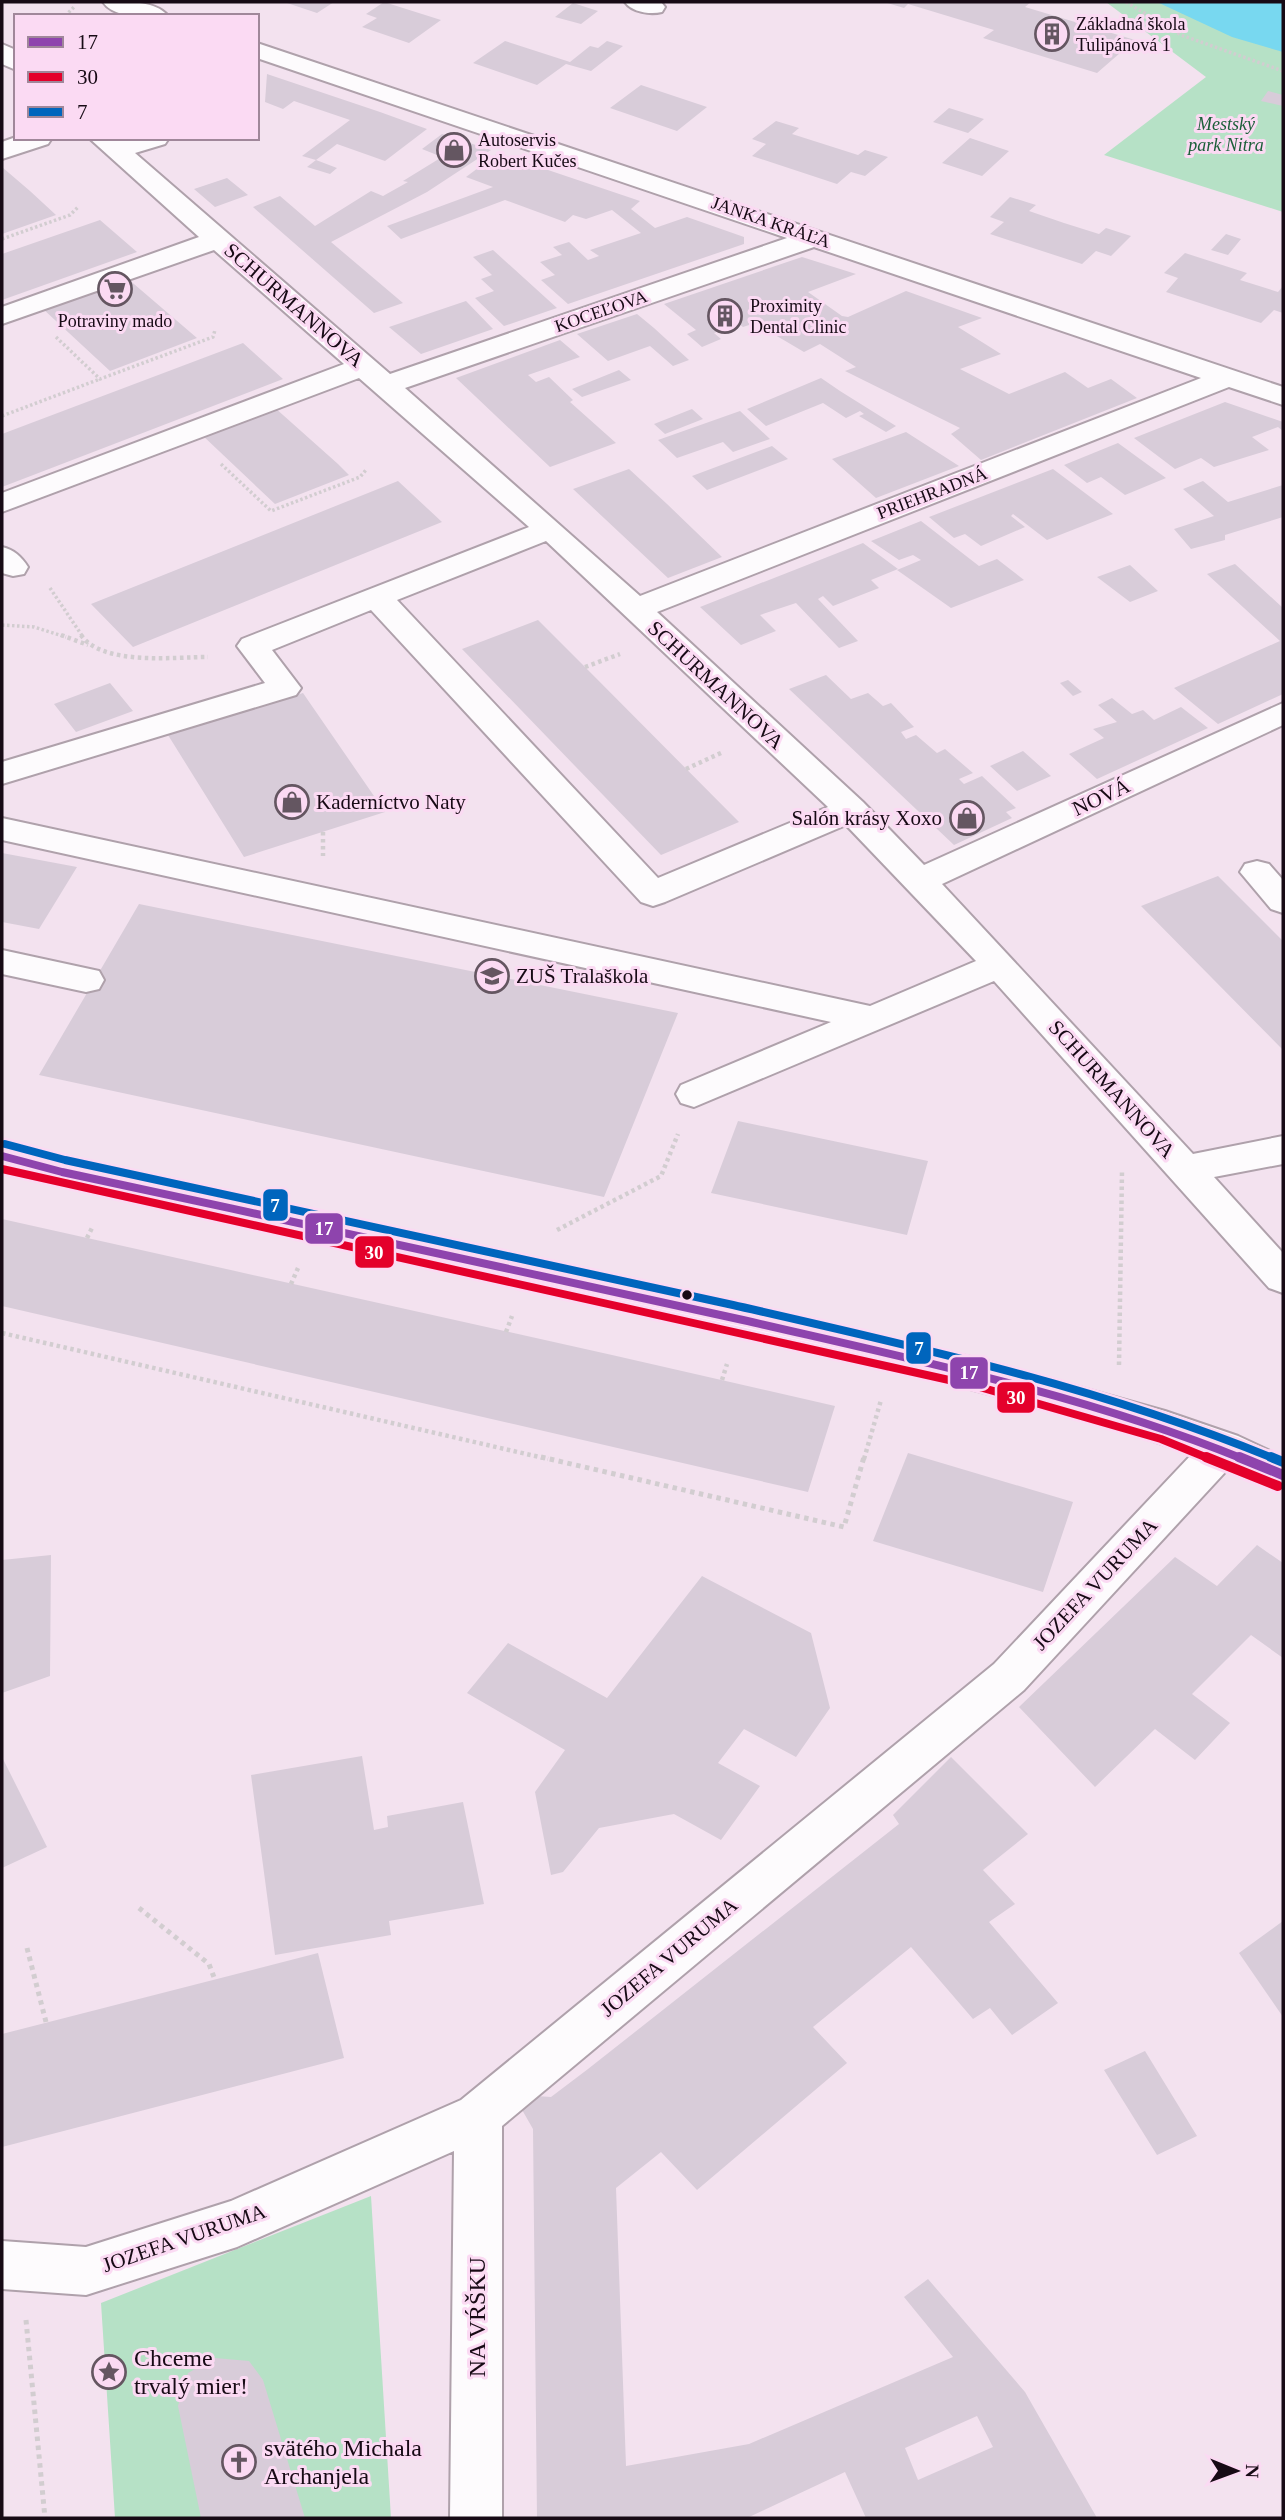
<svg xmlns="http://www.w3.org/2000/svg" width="1285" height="2520" font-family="'Times New Roman',serif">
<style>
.green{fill:#b6e1c6}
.water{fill:#78d8f0}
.building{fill:#d8ccd9;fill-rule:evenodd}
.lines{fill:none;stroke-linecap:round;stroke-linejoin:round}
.minor-casing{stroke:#afa1ab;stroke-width:4}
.path-far2{stroke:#d2cdd0;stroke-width:3.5;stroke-dasharray:2.5 2.5;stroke-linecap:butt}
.path-far1{stroke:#d2cdd0;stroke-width:4.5;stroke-dasharray:3.5 3.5;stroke-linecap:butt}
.path{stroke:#d2cdd0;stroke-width:5;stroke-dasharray:4.5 4.5;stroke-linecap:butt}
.minor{fill:#fdfbfd;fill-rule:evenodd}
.bus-1-far1-casing{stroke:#fbdaf3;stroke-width:13}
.bus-1-casing{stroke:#fbdaf3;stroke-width:16}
.bus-2-far1-casing{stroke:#fbdaf3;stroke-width:13}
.bus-2-casing{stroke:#fbdaf3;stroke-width:16}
.bus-3-far1-casing{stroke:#fbdaf3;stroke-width:13}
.bus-3-casing{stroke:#fbdaf3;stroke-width:16}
.bus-1-far1{stroke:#8e44ad;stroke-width:8}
.bus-1{stroke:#8e44ad;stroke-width:10}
.bus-2-far1{stroke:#e4002b;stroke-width:8}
.bus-2{stroke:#e4002b;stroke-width:10}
.bus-3-far1{stroke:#0065bd;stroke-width:8}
.bus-3{stroke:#0065bd;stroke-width:10}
.bus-dot{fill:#170a15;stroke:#fbdaf3;stroke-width:2.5}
.labels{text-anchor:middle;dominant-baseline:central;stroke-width:6;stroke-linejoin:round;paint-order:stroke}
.far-poi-label{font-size:18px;fill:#170a15;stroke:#fbdaf3;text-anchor:start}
.far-park-label{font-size:18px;font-style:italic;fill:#1a5f38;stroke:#fbdaf3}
.far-street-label{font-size:18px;fill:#170a15;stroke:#fbdaf3}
.street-label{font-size:21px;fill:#170a15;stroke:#fbdaf3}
.poi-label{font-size:21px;fill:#170a15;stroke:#fbdaf3;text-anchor:start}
.near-street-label{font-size:24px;fill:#170a15;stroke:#fbdaf3}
.near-poi-label{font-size:24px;fill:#170a15;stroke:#fbdaf3;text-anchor:start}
.line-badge{stroke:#fbdaf3;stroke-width:2.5}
.badge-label{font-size:19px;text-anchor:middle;font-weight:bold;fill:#fff}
</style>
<rect width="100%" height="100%" fill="#f3e2ef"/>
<path class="green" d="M1106 2H1283V212L1104 155 1206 77Z
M371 2196 391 2518H115L101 2303Z"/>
<path class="water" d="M1157 2H1283V52L1232 37Z"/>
<path class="building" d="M284 2H334L317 13Z
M384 2 441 20 409 43 362 27 377 18 366 14Z
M884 2H1031L1025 7 1135 40 1097 73 983 38 994 30 908 4 904 8Z
M573 3 598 11 581 24 555 17Z
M505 41 570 62 590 46 598 48 607 41 623 46 591 71 566 64 537 85 473 63Z
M267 74 380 112 427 129 385 161 337 144 316 160 337 168 330 174 307 167 316 160 302 156 350 120 294 101 283 109 265 102Z
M641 85 707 107 677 131 610 108Z
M1268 91 1283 95V106L1261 101Z
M949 108 984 119 968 133 933 122Z
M776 121 799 128 792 134 858 155 865 150 888 157 865 176 851 172 837 184 752 156 766 144 752 139Z
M442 134 491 150 427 192 331 242 403 303 374 313 253 207 280 196 315 226 371 191 383 196 408 182 403 181 442 157 422 149Z
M970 138 1009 151 982 176 942 163Z
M498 153 640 201 631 209 655 228 687 217 744 237V244L568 304 541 280 555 275 540 262 562 255 553 247 569 242 588 260 599 256 590 250 641 233 612 210 586 219 573 215 565 222 505 200 401 239 387 226 493 187 466 177Z
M2 167 30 191 56 215 2 234Z
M227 178 248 195 215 207 194 189Z
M1010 197 1036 205 1029 211 1064 223 1099 234 1106 228 1131 236 1111 256 1096 251 1082 264 990 234 1004 222 990 217Z
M100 220 137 252 2 300V254Z
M1226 234 1241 239 1228 255 1211 250Z
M493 250 557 308 504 326 475 298 494 291 481 279 492 275 473 257Z
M1185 253 1247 273 1240 280 1278 292 1283 286V313L1274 310 1261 323 1166 292 1178 278 1164 273Z
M802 257 856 274 808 292 842 316 848 317 906 291 982 318 958 327 1001 354 960 369 1009 394 1065 372 1088 388 1111 379 1137 398 981 460 951 434 960 428 845 371 856 367 820 344 804 352 755 323 743 327 739 324 714 333 721 339 702 347 687 334 696 330 664 304Z
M127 278 197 338 110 371 42 308Z
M466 301 493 329 421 354 389 327Z
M637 314 654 328 689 360 673 366 650 346 608 361 577 334Z
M560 340 580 357 528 375 536 382 549 377 573 400 570 402 616 443 550 467 456 378Z
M243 343 283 379 2 487V434Z
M619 370 631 380 582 397 572 389Z
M821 378 840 391 896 426 886 432 859 416 864 414 860 411 846 418 823 403 766 426 747 409Z
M1225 402 1283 422V431L1278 427 1252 437 1269 450 1214 467 1201 458 1175 469 1134 438Z
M274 407 338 464 349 475 275 504 201 434Z
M692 409 703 419 665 434 654 424Z
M740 411 770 439 733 452 723 442 677 458 658 440Z
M906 432 959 466 876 498 832 459Z
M1118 443 1166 478 1125 495 1101 477 1087 483 1064 465Z
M772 446 788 459 707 490 692 476Z
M629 469 667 504 722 557 668 578 573 489Z
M1053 469 1113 514 1047 540 1013 514 1011 516 1025 527 981 546 965 534 954 538 929 517Z
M398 481 442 522 133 647 91 604Z
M1203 481 1228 502 1283 485V517L1225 535V540L1191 549 1174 529 1214 516 1183 489Z
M921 521 979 566 997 559 1024 580 951 608 897 570 921 560 913 555 899 560 871 541Z
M863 543 898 569 871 580 879 588 833 606 823 596 818 599 858 641 839 648 796 603 760 615 776 631 741 645 700 607Z
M1235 564 1283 608V694L1218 724 1174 688 1280 641 1207 574Z
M1130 565 1158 591 1130 602 1097 577Z
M538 620 585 667 739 822 661 855 462 649Z
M826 675 851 699 868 693 883 706 891 703 914 727 901 732 906 739 916 735 937 753 945 749 973 773 959 779 964 784 982 776 1016 808 1006 812 1012 818 954 845 789 689Z
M1068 680 1082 692 1073 696 1060 683Z
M110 683 133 711 76 732 54 704Z
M303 693 385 812 244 857 168 735Z
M1112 698 1132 714 1143 710 1154 720 1181 707 1208 728 1097 779 1069 754 1104 738 1093 729 1117 722 1098 705Z
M1023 751 1051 776 1017 791 990 766Z
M2 853 77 867 39 929 2 922Z
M1218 876 1283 941V1050L1141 906Z
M139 904 678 1013 604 1197 39 1075Z
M738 1121 928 1161 907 1235 711 1193Z
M2 1219 612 1355 835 1406 808 1492 2 1306Z
M908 1453 1073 1502 1043 1592 873 1541Z
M1257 1545 1283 1563V1658L1251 1635 1192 1694 1230 1723 1195 1760 1155 1729 1095 1787 1019 1707 1175 1557 1217 1586Z
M51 1555 50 1676 2 1693V1560Z
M702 1576 811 1633 830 1708 796 1757 744 1729 718 1763 760 1786 721 1840 674 1814 599 1828 563 1872 551 1875 535 1792 565 1750 467 1693 508 1643 607 1698Z
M362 1756 374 1830 388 1827 387 1816 463 1802 484 1904 389 1921 391 1935 275 1955 251 1775Z
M2 1757 47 1847 2 1868Z
M951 1757 1028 1834 983 1870 1015 1904 989 1922 1058 2003 1012 2035 990 2008 973 2019 911 1947 813 2027 847 2063 697 2190 661 2152 616 2188 626 2466 749 2444 953 2357 904 2297 928 2279 1025 2392 1097 2518H866L845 2472 747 2518H537L533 2129 521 2108 536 2096 551 2097 588 2069 899 1824 893 1815ZM977 2416 993 2447 918 2480 905 2448Z
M1283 1921V2017L1239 1953Z
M318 1953 344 2058 2 2147V2034Z
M1145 2051 1197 2136 1157 2155 1104 2070Z
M215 2358 249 2361 263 2380 305 2518H201L178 2406 188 2373Z"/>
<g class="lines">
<g class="minor-casing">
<path id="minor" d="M103 2C121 1 156 0 168 16 149 16 115 20 103 2Z
M625 2H661L665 7 662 12C650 15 632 12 625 2Z
M257 43 1283 387V405L1229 387 657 612 863 802 924 865 1283 703V725L942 884 1193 1154 1283 1136V1164L1214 1177 1283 1253V1293L1269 1288 994 981 694 1107 681 1103 676 1094 681 1085 831 1022 2 840V818L870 1006 976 961 846 825 665 902 653 906 641 902 371 610 272 650 301 688 296 695 2 784V762L265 683 237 646 242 639 529 527 359 378 2 512V493L344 364 214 250 2 324V307L199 237 89 138 121 141 169 138 165 144 135 153 390 374 787 238 257 58ZM814 247 1201 378 640 596 405 388ZM546 541 828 807 658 878 397 600Z
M2 44 16 50V70L2 64Z
M16 137V138H52L48 144 2 159V142Z
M2 547C14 550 21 556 28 567L24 574 13 576 2 573Z
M1257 861 1269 864 1283 880V913L1271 909 1240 872 1245 864Z
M2 950 99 971 104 980 99 989 86 992 2 974Z
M2 1142 62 1158 610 1275 979 1359 1165 1411 1238 1436 1283 1457V1491L1228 1469 1024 1690 502 2126V2518H450L454 2151 237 2247 86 2295 2 2289V2241L86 2247 231 2201 461 2100 994 1664 1192 1454 1103 1424 917 1375 62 1186 2 1170Z"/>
</g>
<path class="path-far2" d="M1126 2 1181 35 1283 71
M65 16 74 7
M2 239 70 215 78 207
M56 337 100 379 213 337 215 330
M2 416 100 379
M221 464 271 511 360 477 366 470
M50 588 83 637
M2 625 34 627 66 637"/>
<path class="path-far1" d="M61 635 88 645
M81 635C102 666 175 657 208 657
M585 667 620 654
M686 769 723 752
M323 832V856
M557 1230 661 1176 678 1134
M87 1238 93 1226
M291 1284 298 1268
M506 1332 512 1316
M2 1333 548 1459
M1119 1365 1122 1171
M722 1380 727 1364
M864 1459 881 1400"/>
<path class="path" d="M541 1457 844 1527 864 1457
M139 1908 209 1964 215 1980
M27 1948 46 2022
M26 2320 45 2518"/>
<use href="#minor" class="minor"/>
<g class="bus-1-far1-casing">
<path id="bus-1-far1" d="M2 1156 62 1172C289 1221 516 1269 743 1320 911 1359 1082 1394 1243 1459"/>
</g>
<g class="bus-1-casing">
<path id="bus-1" d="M1239 1457 1283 1475"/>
</g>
<g class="bus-2-far1-casing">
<path id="bus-2-far1" d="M2 1169 976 1386 1161 1439 1210 1459"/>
</g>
<g class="bus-2-casing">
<path id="bus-2" d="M1206 1457 1278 1486"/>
</g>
<g class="bus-3-far1-casing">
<path id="bus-3-far1" d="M5 1144 65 1160C288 1208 511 1255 733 1305 917 1347 1100 1387 1275 1459"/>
</g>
<g class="bus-3-casing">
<path id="bus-3" d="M1271 1457 1283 1462"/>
</g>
<use href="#bus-1-far1" class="bus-1-far1"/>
<use href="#bus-1" class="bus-1"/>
<use href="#bus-2-far1" class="bus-2-far1"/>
<use href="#bus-2" class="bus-2"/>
<use href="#bus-3-far1" class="bus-3-far1"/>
<use href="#bus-3" class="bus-3"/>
</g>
<defs>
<g id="building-ring" transform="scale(1.75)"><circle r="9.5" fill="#fbdaf3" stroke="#645661" stroke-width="1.5"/><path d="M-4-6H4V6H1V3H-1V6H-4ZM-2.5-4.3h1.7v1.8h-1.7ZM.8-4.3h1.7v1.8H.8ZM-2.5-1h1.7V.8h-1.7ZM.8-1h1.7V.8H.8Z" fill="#645661"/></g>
<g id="shop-ring" transform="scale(1.75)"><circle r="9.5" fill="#fbdaf3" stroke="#645661" stroke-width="1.5"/><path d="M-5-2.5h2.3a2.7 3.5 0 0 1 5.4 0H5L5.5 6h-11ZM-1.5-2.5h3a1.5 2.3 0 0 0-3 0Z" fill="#645661"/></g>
<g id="supermarket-ring" transform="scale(1.75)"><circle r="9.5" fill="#fbdaf3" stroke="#645661" stroke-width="1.5"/><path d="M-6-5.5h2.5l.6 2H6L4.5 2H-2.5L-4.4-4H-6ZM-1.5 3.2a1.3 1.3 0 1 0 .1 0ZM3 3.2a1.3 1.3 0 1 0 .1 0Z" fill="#645661"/></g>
<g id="school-ring" transform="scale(1.75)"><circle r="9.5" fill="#fbdaf3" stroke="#645661" stroke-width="1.5"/><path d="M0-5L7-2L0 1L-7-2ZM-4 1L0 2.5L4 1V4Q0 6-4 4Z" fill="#645661"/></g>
<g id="sight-ring" transform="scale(1.75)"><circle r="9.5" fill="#fbdaf3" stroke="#645661" stroke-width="1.5"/><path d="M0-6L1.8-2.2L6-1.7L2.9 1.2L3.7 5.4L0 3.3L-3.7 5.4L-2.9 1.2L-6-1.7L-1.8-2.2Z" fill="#645661"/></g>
<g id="church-ring" transform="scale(1.75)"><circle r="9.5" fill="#fbdaf3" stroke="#645661" stroke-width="1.5"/><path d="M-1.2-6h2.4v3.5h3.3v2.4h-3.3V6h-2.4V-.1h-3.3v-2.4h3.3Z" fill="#645661"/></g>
</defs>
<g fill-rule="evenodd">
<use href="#building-ring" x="1052" y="34"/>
<use href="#shop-ring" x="454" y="150"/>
<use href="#supermarket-ring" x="115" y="289"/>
<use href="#building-ring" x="725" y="316"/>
<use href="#shop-ring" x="292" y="802"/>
<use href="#shop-ring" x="967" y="818"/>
<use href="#school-ring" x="492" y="976"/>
<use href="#sight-ring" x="109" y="2372"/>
<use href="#church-ring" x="239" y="2462"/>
</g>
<circle class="bus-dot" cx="687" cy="1295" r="6"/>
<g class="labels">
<g class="far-poi-label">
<text x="1076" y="24">Základná škola<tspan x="1076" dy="21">Tulipánová 1</tspan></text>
<text x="478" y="140">Autoservis<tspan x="478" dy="21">Robert Kučes</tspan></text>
<text x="750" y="306">Proximity<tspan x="750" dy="21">Dental Clinic</tspan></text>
<text x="115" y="321" text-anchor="middle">Potraviny mado</text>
</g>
<g class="far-park-label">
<text x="1226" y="124">Mestský<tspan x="1226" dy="21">park Nitra</tspan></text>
</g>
<g class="far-street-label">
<text transform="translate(771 222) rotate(19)">JANKA KRÁĽA</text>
<text transform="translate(601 311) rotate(-19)">KOCEĽOVA</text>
<text transform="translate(932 493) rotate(-21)">PRIEHRADNÁ</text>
</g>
<g class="street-label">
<text transform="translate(294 305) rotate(41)">SCHURMANNOVA</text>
<text transform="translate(716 685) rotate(43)">SCHURMANNOVA</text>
<text transform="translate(1101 797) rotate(-25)">NOVÁ</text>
<text transform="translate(1112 1089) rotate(48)">SCHURMANNOVA</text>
<text transform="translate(1095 1584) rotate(-47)">JOZEFA VURUMA</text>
<text transform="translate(669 1957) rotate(-40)">JOZEFA VURUMA</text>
<text transform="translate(184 2238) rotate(-19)">JOZEFA VURUMA</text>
</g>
<g class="poi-label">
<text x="316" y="802">Kaderníctvo Naty</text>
<text x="942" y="818" text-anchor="end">Salón krásy Xoxo</text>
<text x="516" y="976">ZUŠ Tralaškola</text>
</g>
<g class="near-street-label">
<text transform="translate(477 2317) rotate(-90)">NA VŔŠKU</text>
</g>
<g class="near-poi-label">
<text x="134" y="2358">Chceme<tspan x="134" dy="28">trvalý mier!</tspan></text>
<text x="264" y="2448">svätého Michala<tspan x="264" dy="28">Archanjela</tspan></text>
</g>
</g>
<g class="line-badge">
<rect x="262" y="1188" width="27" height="34" rx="7" fill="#0065bd"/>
<rect x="304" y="1212" width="40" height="33" rx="7" fill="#8e44ad"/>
<rect x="354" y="1235" width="41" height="34" rx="7" fill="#e4002b"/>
<rect x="905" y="1331" width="27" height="34" rx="7" fill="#0065bd"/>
<rect x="949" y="1356" width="40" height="34" rx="7" fill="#8e44ad"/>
<rect x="996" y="1381" width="40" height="33" rx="7" fill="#e4002b"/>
</g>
<g class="badge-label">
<text x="275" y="1212">7</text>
<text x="324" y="1235">17</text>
<text x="374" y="1259">30</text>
<text x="919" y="1355">7</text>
<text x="969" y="1379">17</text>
<text x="1016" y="1404">30</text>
</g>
<rect width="1285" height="2520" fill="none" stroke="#170a15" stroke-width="7"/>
<rect x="14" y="14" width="245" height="126" fill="#fbdaf3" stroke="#a0879a" stroke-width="2"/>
<rect x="28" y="37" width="35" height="10" fill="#8e44ad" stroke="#a0879a" stroke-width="2"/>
<text x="77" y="49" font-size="21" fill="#170a15">17</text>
<rect x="28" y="72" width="35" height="10" fill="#e4002b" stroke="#a0879a" stroke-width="2"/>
<text x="77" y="84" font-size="21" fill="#170a15">30</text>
<rect x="28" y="107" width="35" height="10" fill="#0065bd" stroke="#a0879a" stroke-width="2"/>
<text x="77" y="119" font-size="21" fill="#170a15">7</text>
<g transform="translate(1236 2471) rotate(91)" stroke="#fbdaf3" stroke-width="5" paint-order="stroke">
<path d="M0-5L12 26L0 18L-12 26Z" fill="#170a15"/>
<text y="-10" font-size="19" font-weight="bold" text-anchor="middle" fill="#170a15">N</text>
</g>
</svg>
